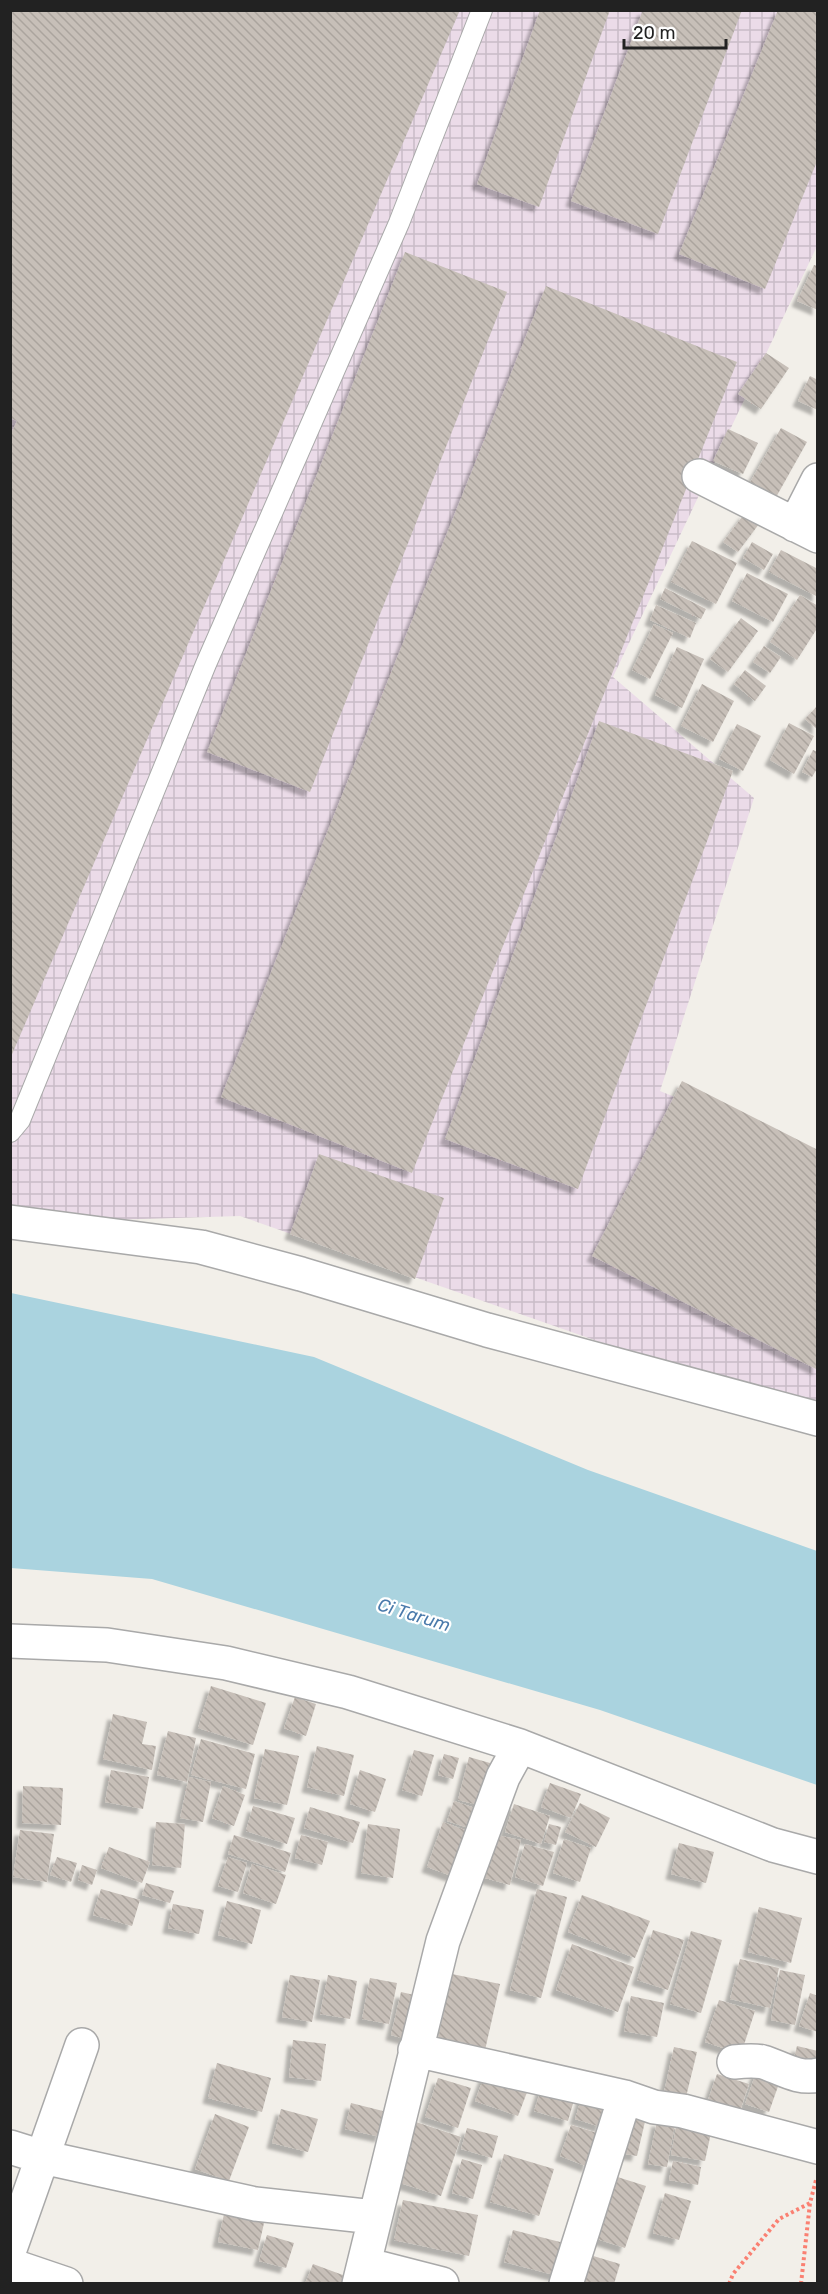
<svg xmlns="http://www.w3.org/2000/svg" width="828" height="2294" font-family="Rubik,sans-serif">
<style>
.industrial{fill:url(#industrial-grid)}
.water{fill:#aad3df}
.building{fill:url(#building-back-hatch);filter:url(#shadow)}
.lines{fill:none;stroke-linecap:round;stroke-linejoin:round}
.lane-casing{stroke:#a9a9a9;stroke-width:22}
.street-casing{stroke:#a9a9a9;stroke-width:36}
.path{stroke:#fa8072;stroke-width:4;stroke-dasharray:3 3;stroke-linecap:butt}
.lane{stroke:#fff;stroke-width:20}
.street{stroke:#fff;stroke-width:33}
.labels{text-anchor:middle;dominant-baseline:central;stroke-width:4.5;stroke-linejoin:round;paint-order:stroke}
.water-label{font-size:18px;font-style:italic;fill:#4a7aab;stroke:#fff}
</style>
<defs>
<pattern id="industrial-grid" width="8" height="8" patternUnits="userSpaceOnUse" patternTransform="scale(1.5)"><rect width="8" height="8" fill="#ebdbe8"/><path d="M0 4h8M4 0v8" fill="none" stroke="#c9bcc7"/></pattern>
<pattern id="building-back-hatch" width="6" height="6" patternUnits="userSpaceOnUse" patternTransform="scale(1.5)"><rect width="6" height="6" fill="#c7bfb8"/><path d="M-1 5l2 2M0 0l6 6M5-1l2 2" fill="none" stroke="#aba49e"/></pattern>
<filter id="shadow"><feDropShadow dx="-5.5" dy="5.5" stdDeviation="1.5" flood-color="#0004"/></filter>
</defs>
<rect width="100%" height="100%" fill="#f2efe9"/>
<path class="industrial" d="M10 11H817V246L613 677 754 798 660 1091 817 1155V1418L240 1216 11 1223Z"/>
<path class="water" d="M11 1293 314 1357 588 1470 817 1551V1785L600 1710 152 1579 11 1568Z"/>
<path class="building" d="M10 10H460L10 1059V435L17 421 10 418Z
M540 10H610L539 207 477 184Z
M643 10H742L658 234 571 201Z
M778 10H818V159L765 289 679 254Z
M405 252 507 292 310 792 207 752Z
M814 265 818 266V310L797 301Z
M546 286 737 362 412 1173 221 1097Z
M766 353 789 368 761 409 738 394Z
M810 376 818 380V410L798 401Z
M781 428 807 442 775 499 749 484Z
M728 429 758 443 743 474 713 461Z
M745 513 759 524 738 552 723 542Z
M692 541 737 563 716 604 671 582Z
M752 542 773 554 764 570 743 558Z
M781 550 818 569V597L769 572Z
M747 573 788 594 773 622 732 601Z
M665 588 706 609 701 619 660 599Z
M800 595 818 606V627L797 660 770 642Z
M656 605 696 623 690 638 650 620Z
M741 618 758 631 728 672 710 659Z
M654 624 673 633 650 679 632 670Z
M764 646 781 657 770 673 753 662Z
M677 647 704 659 682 708 655 695Z
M745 670 766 686 755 701 734 684Z
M702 684 734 701 713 742 681 726Z
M818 705V730L805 719Z
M599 721 733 771 578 1189 445 1139Z
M789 723 814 736 794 774 770 760Z
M737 724 761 736 743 771 719 759Z
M813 750 818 752V767L812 777 802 772Z
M682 1081 818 1150V1370L592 1256Z
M319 1154 444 1198 415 1279 290 1234Z
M211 1686 266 1703 253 1745 198 1728Z
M295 1697 316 1704 306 1736 284 1728Z
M113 1714 147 1722 142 1744 156 1746 152 1770 103 1759Z
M168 1731 196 1738 187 1782 157 1775Z
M201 1739 255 1754 246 1789 191 1775Z
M317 1746 354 1755 344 1796 307 1787Z
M265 1749 299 1756 287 1805 254 1798Z
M414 1750 434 1755 422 1796 402 1790Z
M444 1754 459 1758 453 1779 438 1775Z
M469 1757 497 1765 486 1807 458 1800Z
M111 1770 149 1777 143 1809 105 1802Z
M360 1770 386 1779 375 1812 350 1804Z
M189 1777 211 1782 203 1822 180 1818Z
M550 1783 581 1794 571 1818 541 1807Z
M23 1786 63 1788 61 1825 22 1823Z
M223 1786 245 1795 234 1826 212 1818Z
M454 1801 484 1811 478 1831 447 1821Z
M580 1803 610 1818 596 1847 565 1832Z
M514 1804 550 1816 541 1844 505 1832Z
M253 1806 295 1818 287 1844 246 1831Z
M310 1807 360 1822 353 1843 304 1828Z
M156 1822 185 1824 181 1868 152 1865Z
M443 1822 476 1834 460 1879 427 1867Z
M368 1824 400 1829 393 1878 361 1873Z
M549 1824 561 1827 556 1845 544 1842Z
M20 1830 54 1834 47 1882 13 1877Z
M234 1835 291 1853 285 1872 228 1854Z
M301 1835 328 1842 322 1865 295 1858Z
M496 1835 521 1840 510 1885 485 1878Z
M564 1839 591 1848 580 1882 553 1873Z
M679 1843 714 1852 706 1883 671 1874Z
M525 1844 554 1852 543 1886 515 1877Z
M109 1847 150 1862 142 1883 101 1868Z
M57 1857 77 1863 71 1882 50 1875Z
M228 1857 247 1863 238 1892 218 1886Z
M252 1864 286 1875 276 1904 243 1893Z
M82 1865 97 1870 92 1885 78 1880Z
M146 1883 174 1891 170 1903 142 1895Z
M101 1889 140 1900 132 1926 93 1915Z
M537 1889 567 1897 541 1998 510 1990Z
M582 1895 650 1921 635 1958 568 1932Z
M227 1901 261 1910 252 1944 218 1935Z
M173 1904 204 1910 199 1934 168 1928Z
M759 1907 802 1918 791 1963 748 1952Z
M653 1930 684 1940 668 1990 637 1980Z
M691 1931 722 1940 701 2013 670 2004Z
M572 1944 634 1967 618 2012 556 1990Z
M740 1959 779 1968 770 2008 730 1999Z
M780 1970 805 1975 795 2025 771 2020Z
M452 1974 500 1984 483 2059 436 2048Z
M290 1975 320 1980 312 2022 282 2017Z
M328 1975 357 1981 350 2019 320 2014Z
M370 1978 397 1983 389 2024 362 2019Z
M401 1992 423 1997 412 2041 391 2035Z
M810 1993 818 1996V2032L799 2026Z
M631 1996 664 2003 657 2037 624 2031Z
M719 2000 755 2011 741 2054 705 2042Z
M293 2040 326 2044 321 2081 289 2077Z
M797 2046 818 2051V2067L792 2066Z
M674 2047 697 2052 685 2101 663 2097Z
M217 2063 271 2078 262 2112 208 2098Z
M758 2067 782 2075 769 2112 745 2104Z
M486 2071 529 2087 518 2116 475 2101Z
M717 2074 749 2084 739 2114 707 2103Z
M438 2078 471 2088 458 2128 425 2117Z
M544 2080 577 2090 568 2121 534 2111Z
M584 2090 609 2099 601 2127 575 2119Z
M351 2103 387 2112 381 2137 345 2129Z
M631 2107 647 2113 637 2156 620 2153Z
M281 2109 318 2119 308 2152 272 2143Z
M215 2114 249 2127 229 2181 195 2169Z
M657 2121 675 2124 667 2167 648 2164Z
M416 2122 461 2137 441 2196 397 2182Z
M677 2122 712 2128 705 2161 671 2155Z
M571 2125 597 2133 588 2167 560 2156Z
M467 2128 498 2136 492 2158 461 2149Z
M504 2154 554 2169 539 2216 490 2202Z
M462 2159 482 2165 473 2199 452 2193Z
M673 2161 701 2167 698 2185 669 2180Z
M611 2175 646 2186 625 2248 594 2238Z
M665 2193 691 2201 679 2240 653 2233Z
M403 2200 478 2215 469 2256 394 2240Z
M224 2214 264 2223 258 2250 218 2242Z
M513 2230 564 2243 558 2276 504 2262Z
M267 2235 294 2243 286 2268 259 2261Z
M590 2255 620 2264 614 2284 582 2282Z
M313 2264 359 2281 358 2284H305Z"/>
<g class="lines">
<g class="lane-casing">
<path id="lane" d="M10 1132 20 1120 206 664 399 223 482 10"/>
</g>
<g class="street-casing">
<path id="street" d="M699 476 818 536
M795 525 818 480
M10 1222 201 1247 301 1274 487 1330 818 1419
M10 1641 107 1645 226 1663 348 1692 520 1746 773 1845 818 1857
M415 2050 625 2097 654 2107 683 2111 818 2147
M734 2062C743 2061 754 2060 763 2062 780 2067 798 2080 818 2075
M10 2147 42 2157 255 2204 374 2217
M10 2249 82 2045
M364 2264 442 2284
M10 2265 66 2284
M359 2284 443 1941 503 1777 520 1746
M566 2284 625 2097"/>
</g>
<path class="path" d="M729 2284 733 2274 779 2219 810 2203
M801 2284 810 2203 816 2180"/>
<use href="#lane" class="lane"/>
<use href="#street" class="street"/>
</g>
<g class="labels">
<g class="water-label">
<text transform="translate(414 1615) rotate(17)">Ci Tarum</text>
</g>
</g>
<rect width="828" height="2294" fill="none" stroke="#222222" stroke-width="24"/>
<path d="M624 39v9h102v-9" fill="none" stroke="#222222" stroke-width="3"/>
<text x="633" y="39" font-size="18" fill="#222222" stroke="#ffffff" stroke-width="4.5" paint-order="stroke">20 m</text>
</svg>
